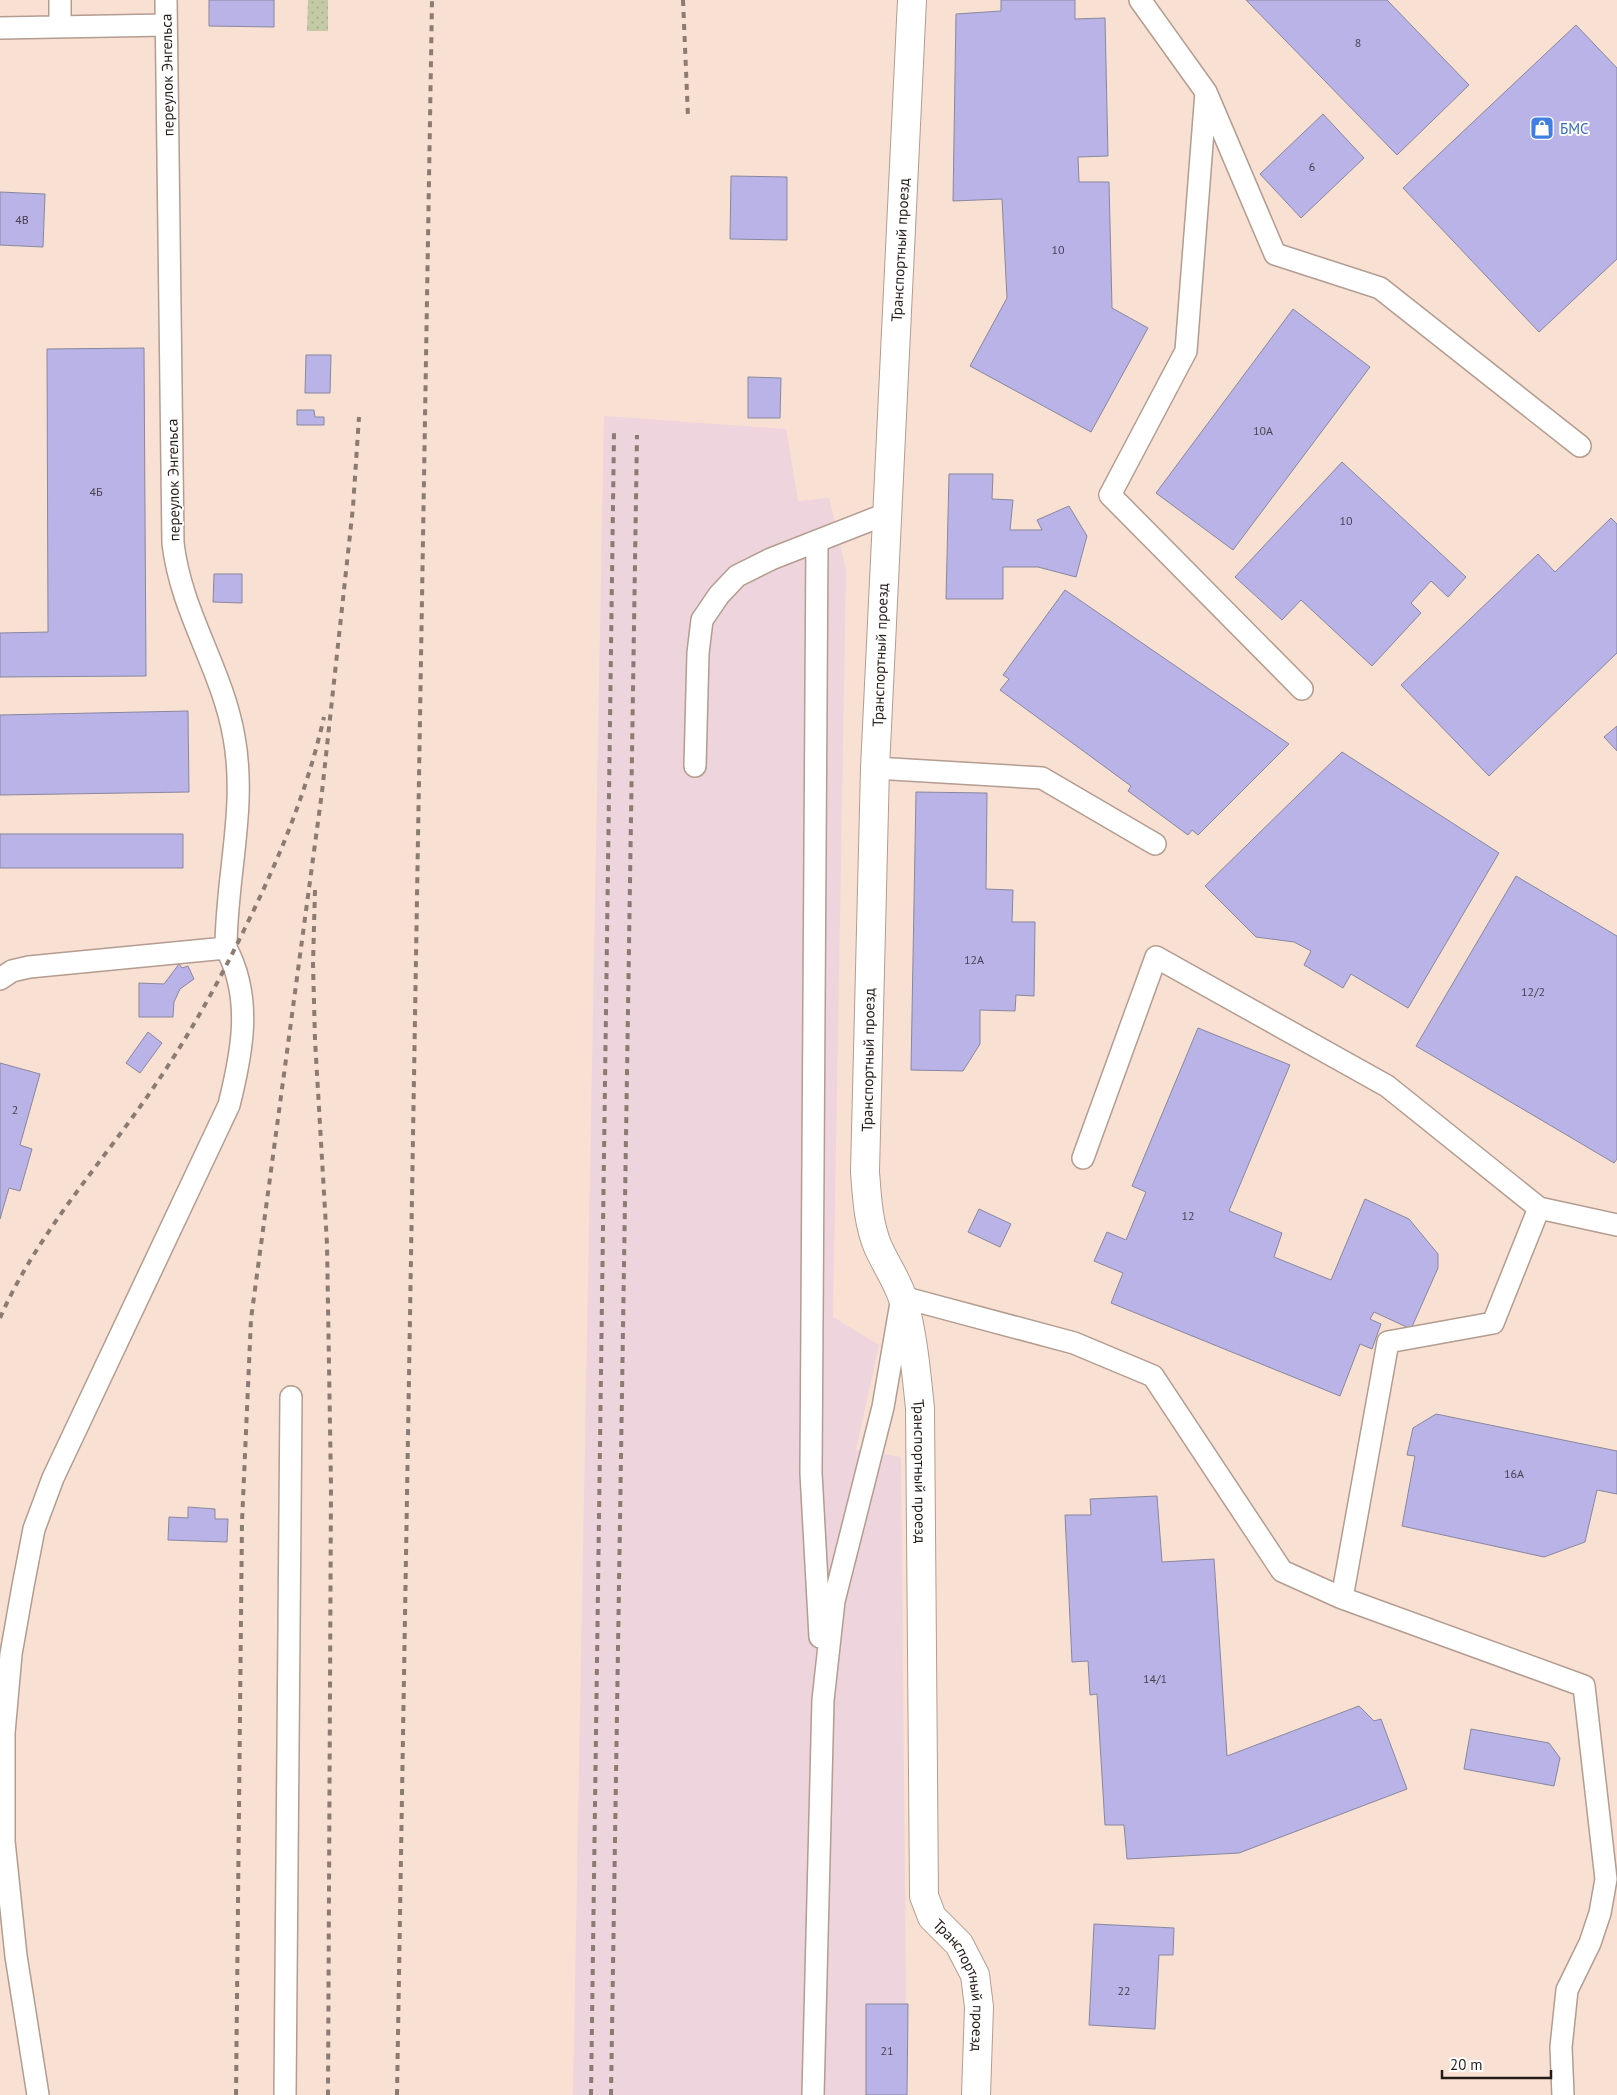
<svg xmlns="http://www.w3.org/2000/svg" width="1617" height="2095" font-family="'PT Sans',sans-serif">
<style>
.industrial{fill:#eed4dc}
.green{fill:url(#green-dots)}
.building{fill:#b9b3e8;stroke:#89879d}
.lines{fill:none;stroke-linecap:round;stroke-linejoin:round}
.lane-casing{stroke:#b39c90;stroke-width:24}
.street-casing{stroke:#b39c90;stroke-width:30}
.lane{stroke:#fff;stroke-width:21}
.street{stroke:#fff;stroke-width:28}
.rail{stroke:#8b7b72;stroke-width:4;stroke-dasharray:6 6;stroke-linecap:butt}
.labels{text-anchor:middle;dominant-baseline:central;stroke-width:4;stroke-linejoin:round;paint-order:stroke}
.number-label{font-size:12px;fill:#49424b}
.street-label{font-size:15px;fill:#241c17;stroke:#fff}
.shop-label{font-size:15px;fill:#366cbe;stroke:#fff;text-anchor:start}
</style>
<defs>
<pattern id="green-dots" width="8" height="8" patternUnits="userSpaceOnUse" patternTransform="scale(1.25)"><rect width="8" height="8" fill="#c3caa4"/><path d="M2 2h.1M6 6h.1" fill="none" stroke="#a7ad8c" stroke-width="1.8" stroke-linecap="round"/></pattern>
</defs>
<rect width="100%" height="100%" fill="#f8e0d3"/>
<path class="industrial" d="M604 416 786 429 798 501 829 498 846 570 833 1317 879 1345 856 1450 901 1457 907 2095H573Z"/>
<path class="green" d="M308 0H328V31H307Z"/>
<path class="building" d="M209 0H274V27L209 26Z
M1001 0H1075V19L1105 18 1108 156 1078 157 1079 182H1109L1112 308 1148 328 1091 432 970 366 1007 298 1002 199 953 201 956 14 1001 11Z
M1246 0H1387L1469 85 1397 155Z
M1576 25 1617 68V259L1539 332 1403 188Z
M1323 114 1364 158 1301 218 1260 174Z
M731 176 787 177V240L730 239Z
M0 192 45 194 43 247 0 245Z
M1293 309 1370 367 1233 550 1156 493Z
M144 348 146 676 0 677V633L48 632 47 349Z
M306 355H331L330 393H305Z
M748 377 781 378 780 418H748Z
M297 410H314L315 417H324V425H297Z
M1342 462 1466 577 1448 597 1431 581 1411 603 1421 613 1372 666 1301 600 1282 620 1235 577Z
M949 474H993L992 499 1013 500 1010 530H1042L1037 520 1069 506 1087 536 1076 577 1038 567H1003V599H946Z
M1611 518 1617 524V653L1489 776 1401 685 1538 554 1555 572Z
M214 574H242V603L213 602Z
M1065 590 1289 744 1198 835 1192 830 1188 835 1128 791 1131 786 1000 690 1009 679 1003 675Z
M188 711 189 792 0 795V715Z
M1617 726V751L1604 737Z
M1342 752 1499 853 1408 1008 1351 974 1343 988 1304 965 1311 951 1294 942 1256 937 1205 886Z
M916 792 987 793 986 889 1013 890 1012 922H1035L1034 996 1016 995 1015 1011 980 1010V1044L963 1071 911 1070Z
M0 834H183V868H0Z
M1516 876 1617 936V1159L1614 1163 1416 1046Z
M179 964 182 968 188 966 194 979 180 989 174 1002 173 1017H139V983L164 984Z
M1198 1028 1290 1065 1229 1211 1282 1233 1274 1257 1331 1280 1365 1199 1409 1219 1438 1254V1268L1411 1329 1374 1312 1370 1319 1381 1324 1372 1349 1360 1344 1340 1396 1111 1303 1123 1273 1094 1261 1107 1232 1126 1240 1146 1192 1132 1186Z
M148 1032 162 1043 140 1073 126 1063Z
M0 1063 40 1074 20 1145 32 1149 20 1191 9 1188 0 1219Z
M979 1209 1011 1224 1000 1247 968 1232Z
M1436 1414 1617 1451V1494L1597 1490 1585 1542 1544 1557 1402 1526 1415 1456 1407 1455 1413 1428Z
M1157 1496 1162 1562 1214 1559 1227 1756 1359 1706 1374 1721 1381 1719 1407 1789 1239 1853 1127 1859 1124 1825H1105L1097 1694 1090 1695 1088 1661 1072 1662 1065 1515H1091L1090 1499Z
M188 1507 215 1509V1519H228L227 1542 168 1540 169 1517 188 1518Z
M1471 1729 1549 1743 1560 1758 1554 1786 1464 1769Z
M1094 1924 1174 1928 1173 1955H1159L1155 2029 1089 2025Z
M866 2004H908L907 2095H866Z"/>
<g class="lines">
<g class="lane-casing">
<path id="lane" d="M1140 0 1206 92 1275 254 1380 288 1580 446
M60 26V0
M0 28 166 25
M1206 92 1186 351 1110 495 1302 689
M817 541 811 1473 820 1637
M695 766 698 653 702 620 719 595 737 576 771 559 886 514
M875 768 1042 778 1155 844
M0 979 12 971 29 967 226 948
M1083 1158 1156 957 1387 1086 1539 1208 1617 1225
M1342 1598 1388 1342 1493 1323 1539 1208
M38 2095 16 1956 4 1841V1733L11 1654 23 1586 34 1529 53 1478 229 1105C242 1053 253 998 226 948 226 877 247 808 234 737 222 668 181 613 173 543L166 0
M285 2095 291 1397
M813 2095 823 1700 834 1601 883 1407 902 1297 1074 1343 1153 1376 1282 1571 1342 1598 1584 1686 1606 1879 1600 1913 1590 1943 1567 1990 1561 2047 1563 2095"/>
</g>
<g class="street-casing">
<g id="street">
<path id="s1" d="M912 0 875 768 865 1172C867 1197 868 1223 878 1247 886 1265 897 1280 903 1299 913 1334 916 1371 920 1408L924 1896 932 1917 959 1944 975 1975 979 2007 976 2095"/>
</g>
</g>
<use href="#lane" class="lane"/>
<use href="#street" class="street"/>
<path class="rail" d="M683 0 688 117
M315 890 313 964 315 1040 327 1244 331 1486 328 2095
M0 1318C34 1240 93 1173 142 1104 182 1048 215 990 245 928 279 859 307 792 324 717
M236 2095 242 1522 251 1319 322 792 353 507 359 417
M397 2095 432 0
M591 2095 614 433
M611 2095 637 435"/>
</g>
<defs>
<g id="shop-square" transform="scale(1.25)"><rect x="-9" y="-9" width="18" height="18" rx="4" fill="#3f7fe0" stroke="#fff"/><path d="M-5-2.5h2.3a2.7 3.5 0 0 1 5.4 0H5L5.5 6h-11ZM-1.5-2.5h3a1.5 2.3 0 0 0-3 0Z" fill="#fff"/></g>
</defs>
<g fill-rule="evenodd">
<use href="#shop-square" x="1542" y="128"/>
</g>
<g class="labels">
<g class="number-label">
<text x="1358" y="42">8</text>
<text x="1312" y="166">6</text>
<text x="22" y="219">4В</text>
<text x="1058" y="249">10</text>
<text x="1263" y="430">10А</text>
<text x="96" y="491">4Б</text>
<text x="1346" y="520">10</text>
<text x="974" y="959">12А</text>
<text x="1533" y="991">12/2</text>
<text x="15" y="1109">2</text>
<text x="1188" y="1215">12</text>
<text x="1514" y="1473">16А</text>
<text x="1155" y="1678">14/1</text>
<text x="1124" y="1990">22</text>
<text x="887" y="2050">21</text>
</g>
<g class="street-label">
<text transform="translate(167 75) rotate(-91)">переулок Энгельса</text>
<text transform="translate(900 250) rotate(-87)">Транспортный проезд</text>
<text transform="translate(173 480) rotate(-91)">переулок Энгельса</text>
<text transform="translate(880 655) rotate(-88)">Транспортный проезд</text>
<text transform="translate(868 1060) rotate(-89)">Транспортный проезд</text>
<text stroke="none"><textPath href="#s1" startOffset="1481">Транспортный проезд</textPath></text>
<text stroke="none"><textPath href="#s1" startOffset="2006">Транспортный проезд</textPath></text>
</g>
<g class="shop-label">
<text x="1560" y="128">БМС</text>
</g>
</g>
<path d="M1442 2070v8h109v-8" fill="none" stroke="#241c17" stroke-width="2.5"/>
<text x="1450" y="2070" font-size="15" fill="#241c17" stroke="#ffffff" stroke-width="4" paint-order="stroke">20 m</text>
</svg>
